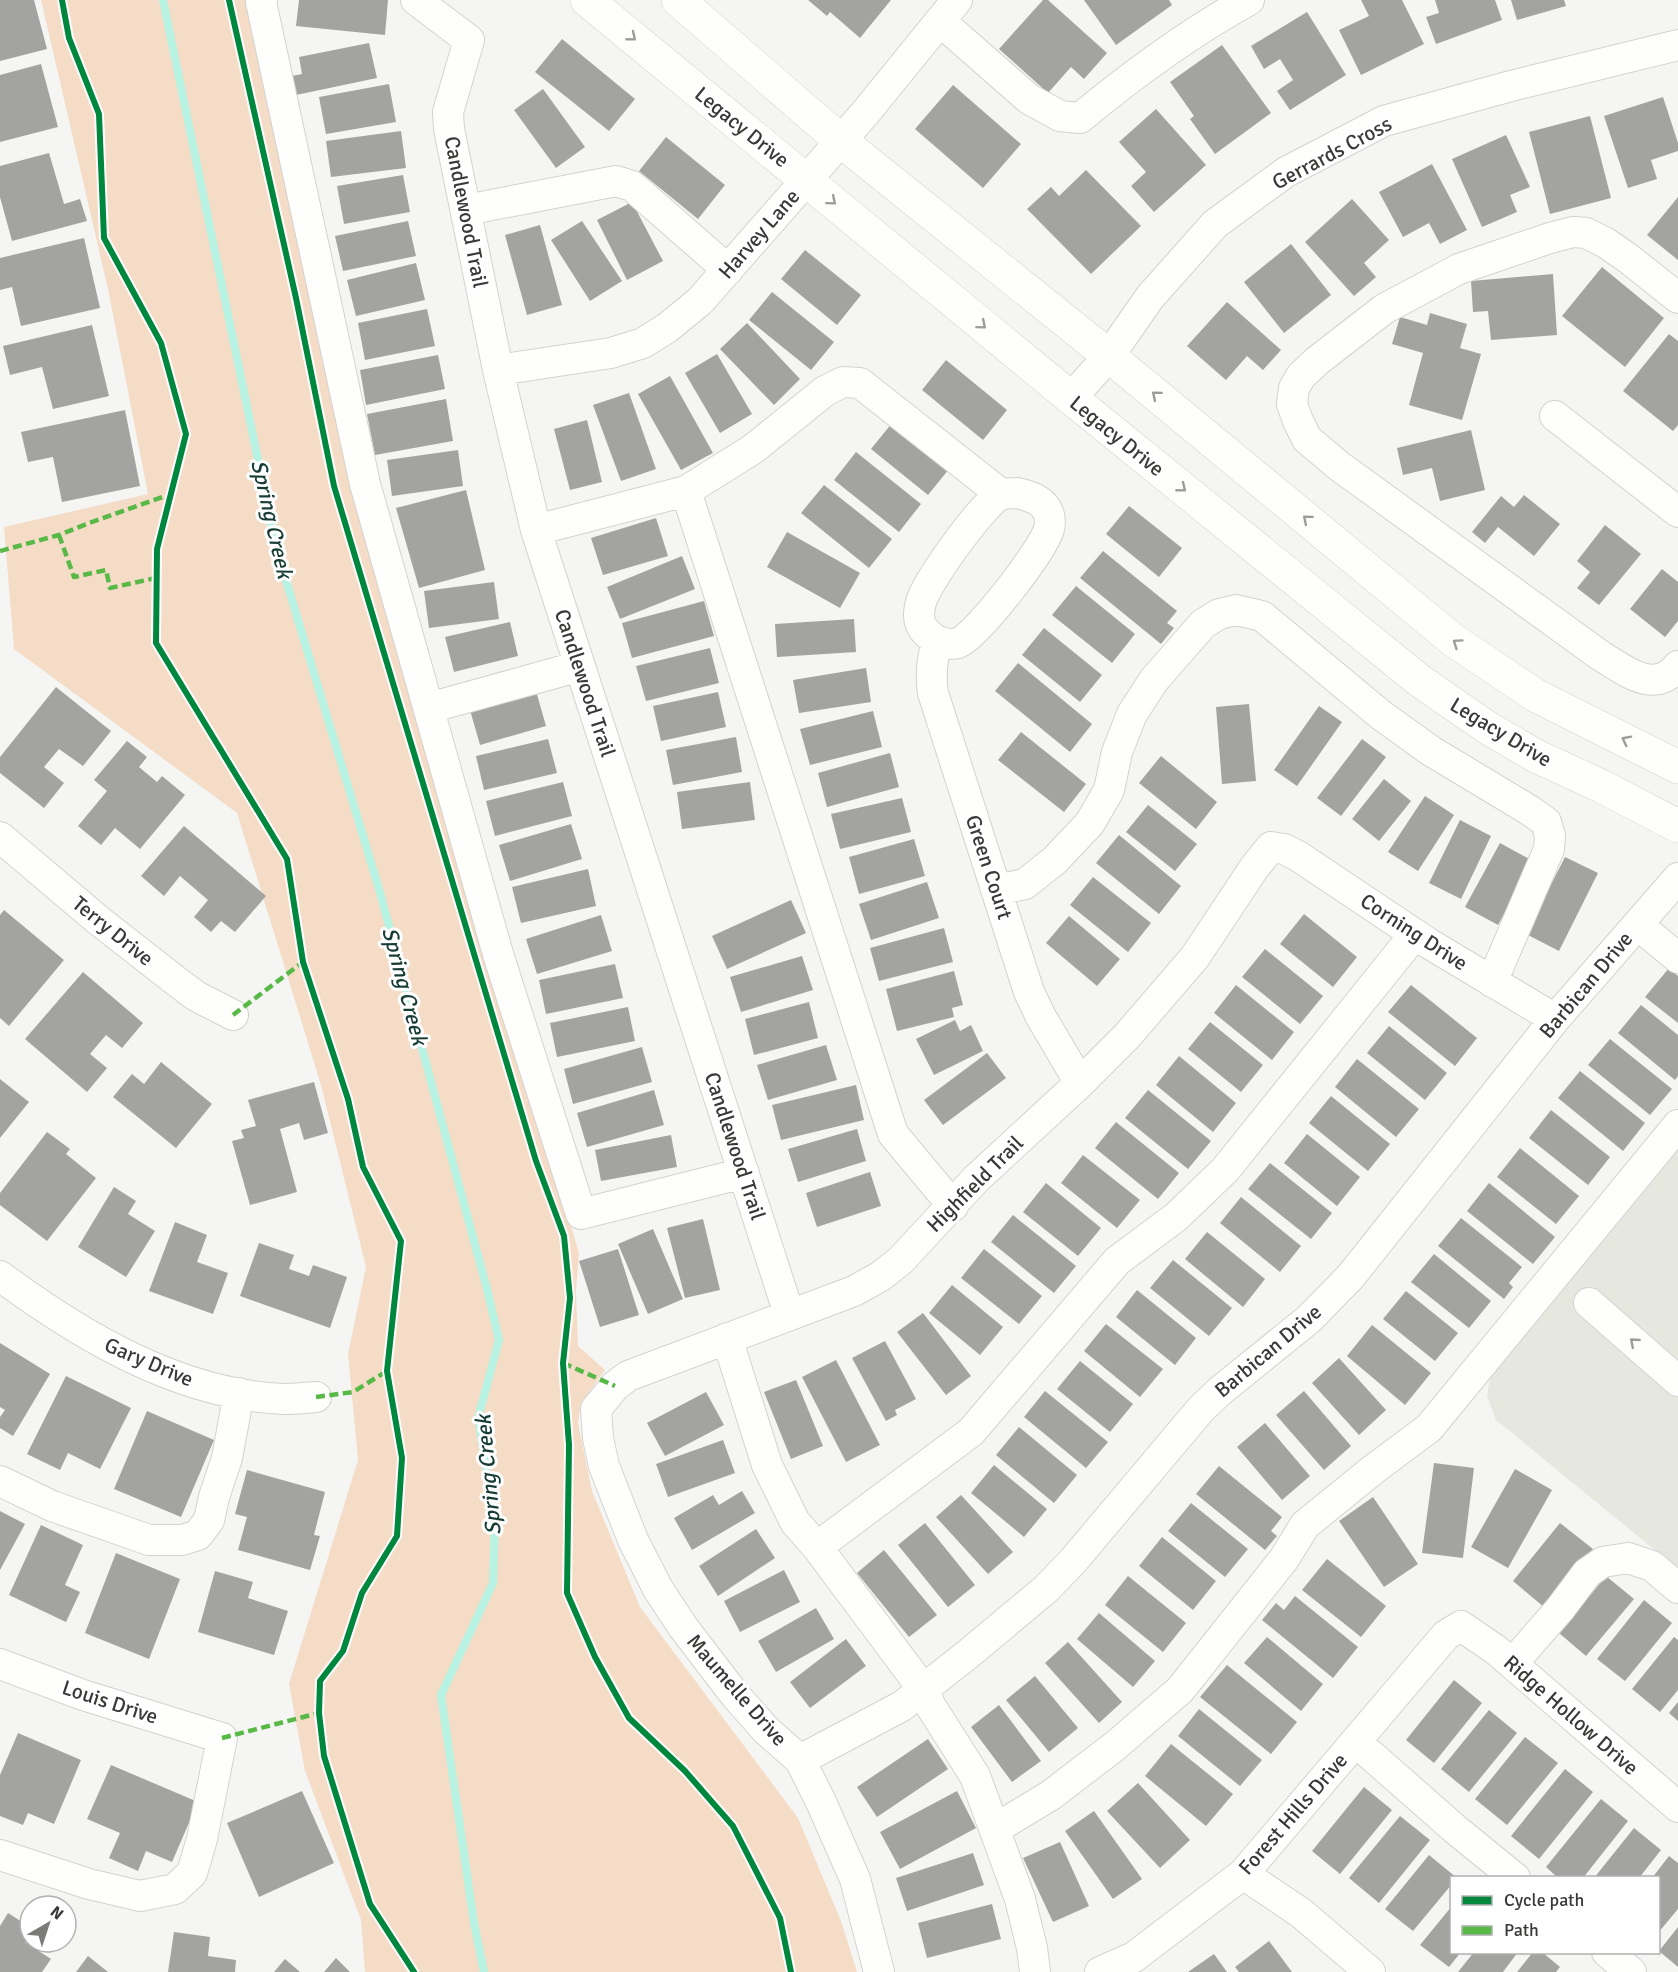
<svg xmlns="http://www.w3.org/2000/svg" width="1678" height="1972" font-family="Signika,sans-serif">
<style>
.built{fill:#e6e8e0}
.green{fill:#f4dcc6}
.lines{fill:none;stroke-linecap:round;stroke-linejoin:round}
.stream{stroke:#b8f2e2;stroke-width:8}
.building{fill:#a3a4a2}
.minor-casing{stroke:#d2d3d1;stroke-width:32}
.major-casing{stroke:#d2d3d1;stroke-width:34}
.minor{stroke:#fefefd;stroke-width:30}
.major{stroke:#fefefd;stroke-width:33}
.quiet{stroke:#58b947;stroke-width:4.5;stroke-dasharray:9 4.5;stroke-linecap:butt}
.cycleway-casing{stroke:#fff;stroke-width:10}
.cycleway{stroke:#00873e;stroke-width:6}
.oneway{stroke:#9c9c9a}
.labels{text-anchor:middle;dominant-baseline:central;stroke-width:6;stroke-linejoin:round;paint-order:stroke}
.street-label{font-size:21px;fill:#393937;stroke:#fff}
.water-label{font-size:22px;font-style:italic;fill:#163c33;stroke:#fff}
</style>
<rect width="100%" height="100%" fill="#f5f6f4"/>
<path class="built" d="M1678 1145V1569L1496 1420 1487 1396 1490 1378 1502 1356Z"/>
<path class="green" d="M41 0H251L249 3 261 71 352 491 579 1253 576 1292 578 1346 605 1370 581 1403 578 1423 592 1491 640 1607 798 1818 841 1921 857 1972H365L361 1920 305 1771 289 1684 358 1460 348 1354 366 1267 321 1085 237 813 14 649 4 527 148 494 108 289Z"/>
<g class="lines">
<path class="stream" d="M163 0 276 547 379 889 487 1289 499 1340 478 1418 495 1520 493 1583 441 1695 474 1923 484 1972"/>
</g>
<path class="building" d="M0 0H34L47 49 0 61Z
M299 0H388L385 35 296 26Z
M808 0H891L860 38 830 12 827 16Z
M1043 0H1048L1107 53 1084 79 1071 67 1048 93 999 49Z
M1084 0H1169L1172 5 1116 45Z
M1361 0H1402L1424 44 1361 75 1339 30 1369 16Z
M1435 0H1495L1502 20 1436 44 1426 17 1439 13Z
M1511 0H1564L1566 6 1517 20Z
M1307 12 1346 75 1290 110 1277 91 1293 80 1280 59 1264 69 1251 46Z
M562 39 635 99 609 131 535 72Z
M369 43 377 78 296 95 292 76 302 74 299 57Z
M1222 45 1271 113 1215 154 1190 119 1194 116 1170 82Z
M41 64 58 127 0 142V75Z
M389 84 396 122 326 134 319 97Z
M953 85 1021 144 983 188 915 129Z
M543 89 585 147 556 168 514 110Z
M1663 97 1678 143V151L1651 160 1657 179 1628 188 1604 116Z
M1156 109 1206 165 1154 212 1131 186 1146 172 1119 142Z
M1590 116 1611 198 1550 214 1529 132Z
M401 131 406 168 331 177 326 141Z
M1506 135 1530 187 1510 195 1517 212 1482 227 1452 159Z
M666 137 725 185 698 219 639 171Z
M49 153 64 204 80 199 87 221 12 241 0 197V166Z
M1432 164 1467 230 1440 244 1429 223 1403 237 1379 192Z
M1086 170 1141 226 1091 274 1027 209 1051 187 1059 196Z
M403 175 410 212 344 224 337 186Z
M1678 197V260L1647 235Z
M1352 199 1389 240 1364 263 1376 277 1354 296 1305 242Z
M632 202 663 261 627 280 597 220Z
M408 221 416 256 343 271 335 236Z
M582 221 622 281 590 301 551 240Z
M540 225 562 305 527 315 505 235Z
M84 238 100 308 21 326 12 287 0 290V258Z
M1291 244 1331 295 1284 333 1244 282Z
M805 250 861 295 837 325 781 279Z
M416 263 425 300 356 316 347 280Z
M1602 267 1664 318 1625 367 1562 316Z
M1553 274 1557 335 1491 340 1488 311 1473 312 1471 281Z
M772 292 834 342 811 370 749 320Z
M1227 302 1281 350 1263 370 1247 356 1226 380 1187 346Z
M427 309 435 346 365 360 358 323Z
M1430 313 1467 324 1460 348 1481 354 1462 420 1409 405 1423 353 1392 344 1400 317 1427 325Z
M747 323 800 379 774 405 720 349Z
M92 325 109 396 53 409 42 367 10 375 3 346Z
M1669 334 1678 341V425L1673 431 1623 391Z
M717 354 752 414 720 433 685 373Z
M438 355 445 389 366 405 360 370Z
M946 360 1007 410 983 440 922 390Z
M670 376 713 453 681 470 638 394Z
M629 393 656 469 621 481 593 405Z
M446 399 453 441 375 455 367 414Z
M125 410 140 486 62 502 53 457 28 462 21 432Z
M587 420 602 482 570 490 554 429Z
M892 423 949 469 928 495 871 449Z
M1471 430 1485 490 1440 501 1432 468 1403 475 1397 448Z
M458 450 463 486 392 496 387 460Z
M856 452 921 504 899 532 834 480Z
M824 485 892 539 869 568 801 513Z
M466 490 485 570 419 588 396 508Z
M1524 495 1560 524 1534 556 1498 527 1485 543 1472 532 1501 496 1514 507Z
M1129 506 1182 548 1159 577 1106 534Z
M656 518 668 556 603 575 591 538Z
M1605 525 1641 554 1599 605 1577 588 1590 572 1577 561Z
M787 532 860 573 840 608 767 567Z
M1103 551 1177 611 1167 623 1174 628 1161 644 1080 578Z
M682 556 695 589 620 619 607 587Z
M1662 569 1678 582V621L1665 637 1630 609Z
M494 582 499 619 429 628 424 591Z
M1076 586 1135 634 1112 663 1052 615Z
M704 601 714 636 632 658 622 623Z
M854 619 856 652 777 657 775 624Z
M510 622 518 656 454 672 445 637Z
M1044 628 1102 675 1080 702 1022 655Z
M710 648 719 683 646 701 636 666Z
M1018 663 1092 724 1070 752 995 691Z
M866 668 871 702 799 713 793 680Z
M56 687 111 731 83 766 59 749 44 767 64 783 44 808 0 773V757Z
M536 691 546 726 480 745 470 710Z
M718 692 726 727 661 741 653 706Z
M1249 704 1256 781 1222 784 1216 707Z
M1319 706 1342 722 1297 786 1274 770Z
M873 711 882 747 810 765 800 729Z
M1021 732 1086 784 1064 812 998 760Z
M736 737 742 772 673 785 666 750Z
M548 739 557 773 484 790 476 756Z
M1362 739 1386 757 1341 816 1317 798Z
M127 741 147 757 139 767 157 782 162 776 185 795 140 849 115 828 101 845 78 826 107 791 94 780Z
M890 753 899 787 827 807 818 773Z
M1161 756 1217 802 1196 829 1139 783Z
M1384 779 1411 801 1379 841 1352 819Z
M563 782 572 816 495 836 486 801Z
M750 782 755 820 682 829 677 792Z
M1425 796 1454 815 1418 871 1388 852Z
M902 798 911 832 840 849 831 814Z
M1148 805 1197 844 1175 871 1126 832Z
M1460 820 1491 836 1461 899 1429 883Z
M571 824 582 859 510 881 499 845Z
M184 826 266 896 235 932 221 921 211 932 194 917 208 900 180 876 164 896 141 876Z
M1119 835 1181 886 1159 914 1096 863Z
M914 839 925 876 859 894 849 857Z
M1500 843 1533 861 1498 925 1465 907Z
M1565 857 1598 873 1559 951 1526 934Z
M588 869 596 906 521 923 512 887Z
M1093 877 1151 923 1128 952 1070 905Z
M927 882 939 918 871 940 859 904Z
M791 900 806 933 727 969 712 936Z
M4 910 64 960 9 1026 0 1018V915Z
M1304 914 1357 957 1333 987 1280 944Z
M601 915 612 951 537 974 526 939Z
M1069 916 1120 959 1097 986 1046 943Z
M944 928 953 962 879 981 870 948Z
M1265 949 1323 996 1300 1024 1242 977Z
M802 956 813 990 741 1012 730 977Z
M615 964 623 998 546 1014 539 980Z
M1669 968 1678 976V1023L1645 997Z
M954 971 963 1005 952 1008 954 1017 897 1031 886 989Z
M83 972 143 1023 122 1048 106 1035 90 1054 107 1068 87 1092 25 1039Z
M1236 985 1294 1032 1272 1060 1214 1013Z
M1411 985 1477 1038 1455 1066 1388 1012Z
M809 1002 818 1038 754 1055 745 1019Z
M1641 1005 1678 1035V1076L1675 1080 1618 1033Z
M628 1007 635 1041 557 1057 550 1023Z
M955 1020 960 1031 971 1025 983 1051 934 1075 916 1039Z
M1210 1022 1263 1065 1241 1092 1188 1049Z
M1389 1026 1447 1073 1425 1100 1367 1053Z
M1610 1039 1672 1089 1650 1115 1588 1065Z
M826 1045 837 1080 768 1100 757 1065Z
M642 1047 652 1082 573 1104 564 1069Z
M987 1053 1006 1078 943 1125 924 1100Z
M1179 1056 1236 1103 1213 1132 1156 1085Z
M1357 1059 1419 1109 1396 1137 1335 1087Z
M161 1062 212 1104 176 1148 113 1097 132 1074 144 1084Z
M1580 1071 1645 1123 1623 1151 1558 1098Z
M0 1079 29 1102 0 1138Z
M314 1082 328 1133 304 1140 299 1123 280 1129 297 1192 250 1205 232 1141 244 1138 241 1130 256 1126 248 1100Z
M856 1085 864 1120 781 1140 772 1105Z
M654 1090 664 1125 587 1147 577 1113Z
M1148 1090 1211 1141 1188 1169 1125 1118Z
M1331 1096 1390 1144 1368 1171 1309 1123Z
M1551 1110 1610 1157 1588 1185 1529 1138Z
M1116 1122 1179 1173 1158 1199 1095 1148Z
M857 1129 866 1161 798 1182 788 1149Z
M47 1132 70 1149 66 1154 96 1178 47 1241 0 1205V1193Z
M1307 1134 1360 1177 1337 1206 1284 1163Z
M671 1135 677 1167 601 1181 595 1150Z
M1520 1148 1579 1196 1556 1224 1497 1177Z
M1083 1155 1140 1200 1117 1228 1061 1183Z
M1270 1163 1332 1213 1311 1239 1248 1189Z
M870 1172 881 1206 817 1227 806 1193Z
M1046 1183 1101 1228 1078 1256 1023 1212Z
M1489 1183 1555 1237 1533 1264 1467 1211Z
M114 1187 136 1201 128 1214 155 1231 126 1277 78 1247Z
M1241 1197 1301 1246 1280 1272 1220 1223Z
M1013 1215 1076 1266 1054 1293 991 1242Z
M1461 1218 1522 1267 1509 1283 1513 1287 1504 1299 1438 1246Z
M703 1219 720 1290 685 1298 667 1228Z
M175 1222 207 1235 197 1262 228 1273 213 1314 149 1291Z
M653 1229 683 1299 648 1314 618 1244Z
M1207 1232 1265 1279 1243 1307 1185 1259Z
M259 1243 294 1255 289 1269 309 1276 313 1265 347 1277 330 1328 240 1296Z
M618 1249 639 1315 600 1327 579 1261Z
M984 1249 1042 1296 1019 1324 961 1278Z
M1434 1254 1491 1301 1469 1328 1411 1282Z
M1173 1260 1232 1308 1209 1336 1150 1288Z
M952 1285 1003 1327 980 1355 929 1313Z
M1137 1290 1196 1338 1175 1365 1116 1317Z
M1406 1291 1458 1333 1435 1361 1383 1319Z
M923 1313 971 1376 946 1395 897 1332Z
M1106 1324 1163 1369 1140 1397 1084 1351Z
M1372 1325 1431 1373 1405 1405 1347 1356Z
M885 1341 916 1399 895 1410 897 1415 886 1421 852 1358Z
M0 1343 50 1374 13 1436 0 1428V1417L5 1410 0 1407Z
M1339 1358 1386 1410 1359 1435 1312 1383Z
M836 1360 880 1445 846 1462 802 1377Z
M1080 1361 1133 1404 1110 1432 1057 1389Z
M66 1376 131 1408 100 1469 68 1453 60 1470 27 1454Z
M796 1380 823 1446 791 1459 764 1392Z
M1045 1391 1108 1442 1086 1468 1024 1417Z
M1304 1391 1351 1446 1324 1470 1276 1415Z
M706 1392 724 1425 665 1456 647 1423Z
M147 1411 214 1440 181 1517 114 1489Z
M1265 1423 1310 1476 1282 1500 1237 1447Z
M1019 1427 1077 1475 1054 1503 996 1455Z
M723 1440 735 1473 668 1497 656 1464Z
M1434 1463 1474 1468 1463 1558 1422 1553Z
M994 1465 1047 1509 1024 1537 971 1493Z
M1219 1466 1282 1517 1271 1531 1277 1536 1265 1550 1196 1494Z
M1515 1469 1552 1490 1508 1568 1471 1547Z
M247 1470 325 1492 314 1535 320 1536 310 1570 238 1550 247 1517 235 1514Z
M742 1491 755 1513 692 1550 674 1518 713 1495 719 1505Z
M961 1495 1013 1552 988 1574 936 1517Z
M1373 1497 1418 1564 1384 1587 1339 1521Z
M1191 1503 1248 1549 1225 1577 1168 1531Z
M0 1511 25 1524 0 1570Z
M925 1523 975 1585 948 1607 898 1545Z
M1560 1523 1593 1549 1545 1608 1513 1581Z
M41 1525 83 1545 65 1585 80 1592 66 1622 9 1595Z
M756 1529 775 1558 718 1596 699 1566Z
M1162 1537 1216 1581 1193 1610 1139 1566Z
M884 1550 937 1615 909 1637 857 1573Z
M116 1553 180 1579 149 1659 85 1633Z
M1327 1559 1386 1606 1361 1637 1302 1590Z
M784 1570 800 1602 740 1632 724 1601Z
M215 1571 253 1582 248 1598 288 1611 274 1655 198 1632Z
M1128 1576 1186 1623 1163 1652 1105 1605Z
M1606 1576 1634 1599 1586 1656 1559 1633Z
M1295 1596 1358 1647 1333 1678 1262 1620 1276 1603 1284 1610Z
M1644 1600 1672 1623 1625 1681 1597 1659Z
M816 1608 834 1639 776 1672 758 1641Z
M1099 1613 1155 1661 1133 1687 1077 1639Z
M1267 1637 1323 1684 1301 1711 1244 1663Z
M1674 1637 1678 1640V1690L1660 1712 1632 1689Z
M846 1639 866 1666 810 1708 790 1682Z
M1068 1642 1122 1702 1099 1723 1045 1663Z
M1227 1665 1297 1722 1271 1754 1200 1697Z
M1035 1676 1078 1728 1049 1752 1006 1700Z
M1454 1680 1482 1703 1434 1763 1406 1740Z
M1678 1702V1721L1669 1713Z
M999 1705 1041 1761 1012 1782 971 1727Z
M1199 1709 1262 1760 1240 1786 1178 1736Z
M1489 1710 1517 1733 1469 1792 1441 1769Z
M18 1733 81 1760 54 1824 28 1813 23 1825 0 1816V1775Z
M1525 1737 1558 1763 1507 1825 1475 1799Z
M928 1739 948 1769 877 1817 857 1787Z
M1171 1744 1233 1794 1206 1826 1145 1776Z
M111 1765 198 1802 172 1862 146 1851 138 1871 109 1858 120 1833 87 1819Z
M1565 1769 1593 1792 1539 1859 1511 1836Z
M1138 1783 1190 1840 1160 1868 1107 1811Z
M1364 1787 1392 1810 1340 1874 1312 1851Z
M302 1791 334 1863 259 1897 227 1823Z
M957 1791 976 1828 900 1869 880 1832Z
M1601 1799 1628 1821 1583 1878H1558L1546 1867Z
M1094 1811 1142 1879 1113 1899 1065 1831Z
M1400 1816 1430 1840 1379 1903 1349 1878Z
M1634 1828 1661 1850 1639 1878H1594Z
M1060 1842 1089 1906 1053 1922 1023 1858Z
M973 1853 984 1885 907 1911 896 1878Z
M1429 1855 1457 1878H1452V1884L1413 1931 1385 1909Z
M1669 1856 1678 1863V1909L1658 1933V1878H1652Z
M992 1904 1001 1939 927 1958 918 1923Z
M1452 1906V1952H1461L1449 1967 1420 1945Z
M8 1913 30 1927V1934L25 1942 51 1959 42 1972H0V1926Z
M1678 1927V1967L1659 1951Z
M174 1932 210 1937 208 1956 236 1960 235 1972H168Z
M1269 1941 1292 1972H1239L1235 1967Z
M1474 1952H1518L1503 1972H1458Z
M1533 1952H1542L1560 1967 1556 1972H1517Z
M1214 1954 1227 1972H1188Z
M88 1956 108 1972H76Z
M336 1958 350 1972H324Z
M285 1959 300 1972H274Z"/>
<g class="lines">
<g class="minor-casing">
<path id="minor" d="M262 0 261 2 365 484 498 954 581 1214 744 1173
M416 0 469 40 448 112 449 129 498 370 536 530 789 1314
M940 21 1029 99 1060 116 1080 118C1132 75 1189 33 1249 0
M466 210 616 181 632 186 728 270
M1678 298 1629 259 1606 243 1586 233 1573 232 1550 238 1459 269 1384 309 1317 361 1301 376 1294 388 1292 404 1298 421 1307 439 1339 466 1601 656C1626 671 1654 695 1678 666
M498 370 611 353 643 343 667 328 700 301 866 112 957 0
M1071 398 1109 356 1150 297 1215 224 1286 172 1384 121 1511 86 1678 45
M1555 416 1678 512
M686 491 893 1134 953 1206
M1018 493C1031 497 1045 500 1049 515 1050 519 1050 525 1049 529 1043 550 978 635 958 643 952 645 938 643 933 638 925 632 919 626 919 615 919 611 920 606 921 602 927 581 982 505 1000 495 1005 493 1012 493 1018 493Z
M536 530 686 491 753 449 825 391 843 382 860 383 1001 494
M937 641C932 659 930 675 933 693L1029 992 1041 1017 1080 1083
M429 708 580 666
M0 837 98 920 176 981 196 996 233 1015
M996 890 1025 884 1055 860 1090 823 1109 790 1117 752 1132 714 1154 680 1203 624 1219 614 1236 610 1262 616 1381 715 1431 751 1529 810 1546 822 1550 836 1549 849 1492 982
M1638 925 1678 958
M0 1276C81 1336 180 1395 284 1399 294 1399 305 1398 316 1397
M1589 1303 1678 1381
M727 1338 767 1465 795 1522 817 1547 923 1689 930 1705 975 1776 1020 1899 1032 1948 1035 1972
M0 1481 52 1506 149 1540H182L198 1535 209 1520 214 1497 227 1458 239 1393
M817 1547 971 1432 1117 1261 1176 1217 1225 1170 1415 934
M0 1664 83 1695 222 1738 202 1839 192 1873 175 1889 140 1896 89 1884 0 1855
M1512 1664 1560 1609 1587 1573 1603 1562 1628 1558 1652 1566 1678 1588
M1356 1742 1455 1829 1515 1878
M800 1760 902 1706 967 1655 1046 1589 1073 1561 1201 1409 1220 1391 1309 1319 1351 1276 1555 1019 1678 878
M995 1829 1051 1795 1115 1746 1180 1690 1284 1559 1305 1525 1374 1469 1429 1428 1678 1125
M1243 1874 1301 1913 1370 1972
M1607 1952 1631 1972
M879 1972 855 1879 821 1802 800 1760 766 1730 735 1695 683 1627 658 1589 633 1540 604 1466 598 1438 596 1409 615 1386 628 1376 854 1291 881 1276 901 1260 976 1179 1080 1083 1127 1036 1195 957 1254 868 1271 847 1284 849 1298 856 1428 943 1555 1019
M1100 1972 1134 1957 1243 1874 1446 1635 1461 1626 1496 1650 1678 1807"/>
</g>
<g class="major-casing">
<path id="major" d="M587 0 1071 398 1420 681 1488 728 1536 756 1601 786 1678 826
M678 0 841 141 1109 356 1453 640 1535 695 1678 767"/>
</g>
<use href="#minor" class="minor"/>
<use href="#major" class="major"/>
<path class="quiet" d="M59 535 74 577 106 570 110 588 156 578
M0 551 59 535 92 522 171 494
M233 1015 303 962
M563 1363 615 1386
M316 1397 353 1392 387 1371
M222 1738 319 1713"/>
<g class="cycleway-casing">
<path id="cycleway" d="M62 0 69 38 99 114 104 238 161 343 186 434 157 549 156 643 287 859 303 962 348 1099 363 1167 401 1241 387 1371 402 1458 397 1536 362 1593 343 1651 320 1681 319 1713 324 1756 370 1904 414 1972
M229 0 296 298 334 486 536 1161 564 1236 570 1298 563 1363 569 1445 567 1593 595 1657 629 1718 685 1771 733 1826 780 1918 791 1972"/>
</g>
<use href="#cycleway" class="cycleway"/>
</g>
<defs><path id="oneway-chevron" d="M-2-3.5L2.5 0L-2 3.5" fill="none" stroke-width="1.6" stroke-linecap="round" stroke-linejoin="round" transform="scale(1.5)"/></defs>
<g class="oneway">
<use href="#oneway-chevron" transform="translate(632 37) rotate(39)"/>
<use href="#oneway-chevron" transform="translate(832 201) rotate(40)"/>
<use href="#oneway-chevron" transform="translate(982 325) rotate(40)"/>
<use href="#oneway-chevron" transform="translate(1156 395) rotate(-140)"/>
<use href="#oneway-chevron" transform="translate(1182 488) rotate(39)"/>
<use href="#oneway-chevron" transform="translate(1307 519) rotate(-140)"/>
<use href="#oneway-chevron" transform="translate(1457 643) rotate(-145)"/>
<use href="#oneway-chevron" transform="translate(1626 740) rotate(-153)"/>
<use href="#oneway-chevron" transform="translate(1634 1342) rotate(-139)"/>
</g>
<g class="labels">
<g class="street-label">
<text transform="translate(742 127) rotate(39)">Legacy Drive</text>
<text transform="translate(1332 153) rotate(-28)">Gerrards Cross</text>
<text transform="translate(466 212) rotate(79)">Candlewood Trail</text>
<text transform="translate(759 234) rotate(-49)">Harvey Lane</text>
<text transform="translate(1117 436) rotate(39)">Legacy Drive</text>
<text transform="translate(585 683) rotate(72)">Candlewood Trail</text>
<text transform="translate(1501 732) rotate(31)">Legacy Drive</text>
<text transform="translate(989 867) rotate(72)">Green Court</text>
<text transform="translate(113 931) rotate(39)">Terry Drive</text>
<text transform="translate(1414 932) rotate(33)">Corning Drive</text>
<text transform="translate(1586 985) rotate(-50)">Barbican Drive</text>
<text transform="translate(735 1146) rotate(72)">Candlewood Trail</text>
<text transform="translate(975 1184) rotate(-45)">Highfield Trail</text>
<text transform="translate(1268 1351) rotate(-40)">Barbican Drive</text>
<text transform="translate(149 1362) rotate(23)">Gary Drive</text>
<text transform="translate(737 1690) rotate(49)">Maumelle Drive</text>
<text transform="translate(110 1702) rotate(18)">Louis Drive</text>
<text transform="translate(1571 1715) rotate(41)">Ridge Hollow Drive</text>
<text transform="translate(1293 1814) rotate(-49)">Forest Hills Drive</text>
</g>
<g class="water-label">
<text transform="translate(272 519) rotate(77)">Spring Creek</text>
<text transform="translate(405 986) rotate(75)">Spring Creek</text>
<text transform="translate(488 1475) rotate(-95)">Spring Creek</text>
</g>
</g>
<rect x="1450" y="1876" width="210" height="78" fill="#ffffff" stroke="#b0b0af" stroke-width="1.5"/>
<rect x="1462" y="1896" width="30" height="9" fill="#00873e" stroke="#b0b0af" stroke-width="1.5"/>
<text x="1504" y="1906" font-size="18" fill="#393937">Cycle path</text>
<rect x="1462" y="1926" width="30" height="9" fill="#58b947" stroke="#b0b0af" stroke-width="1.5"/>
<text x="1504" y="1936" font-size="18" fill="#393937">Path</text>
<g transform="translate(48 1924) rotate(39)"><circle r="28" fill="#ffffff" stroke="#b0b0af" stroke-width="1.5"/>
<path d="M0-4.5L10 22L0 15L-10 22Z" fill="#7b7b79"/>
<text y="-9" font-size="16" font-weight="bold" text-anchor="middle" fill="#393937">N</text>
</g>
</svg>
